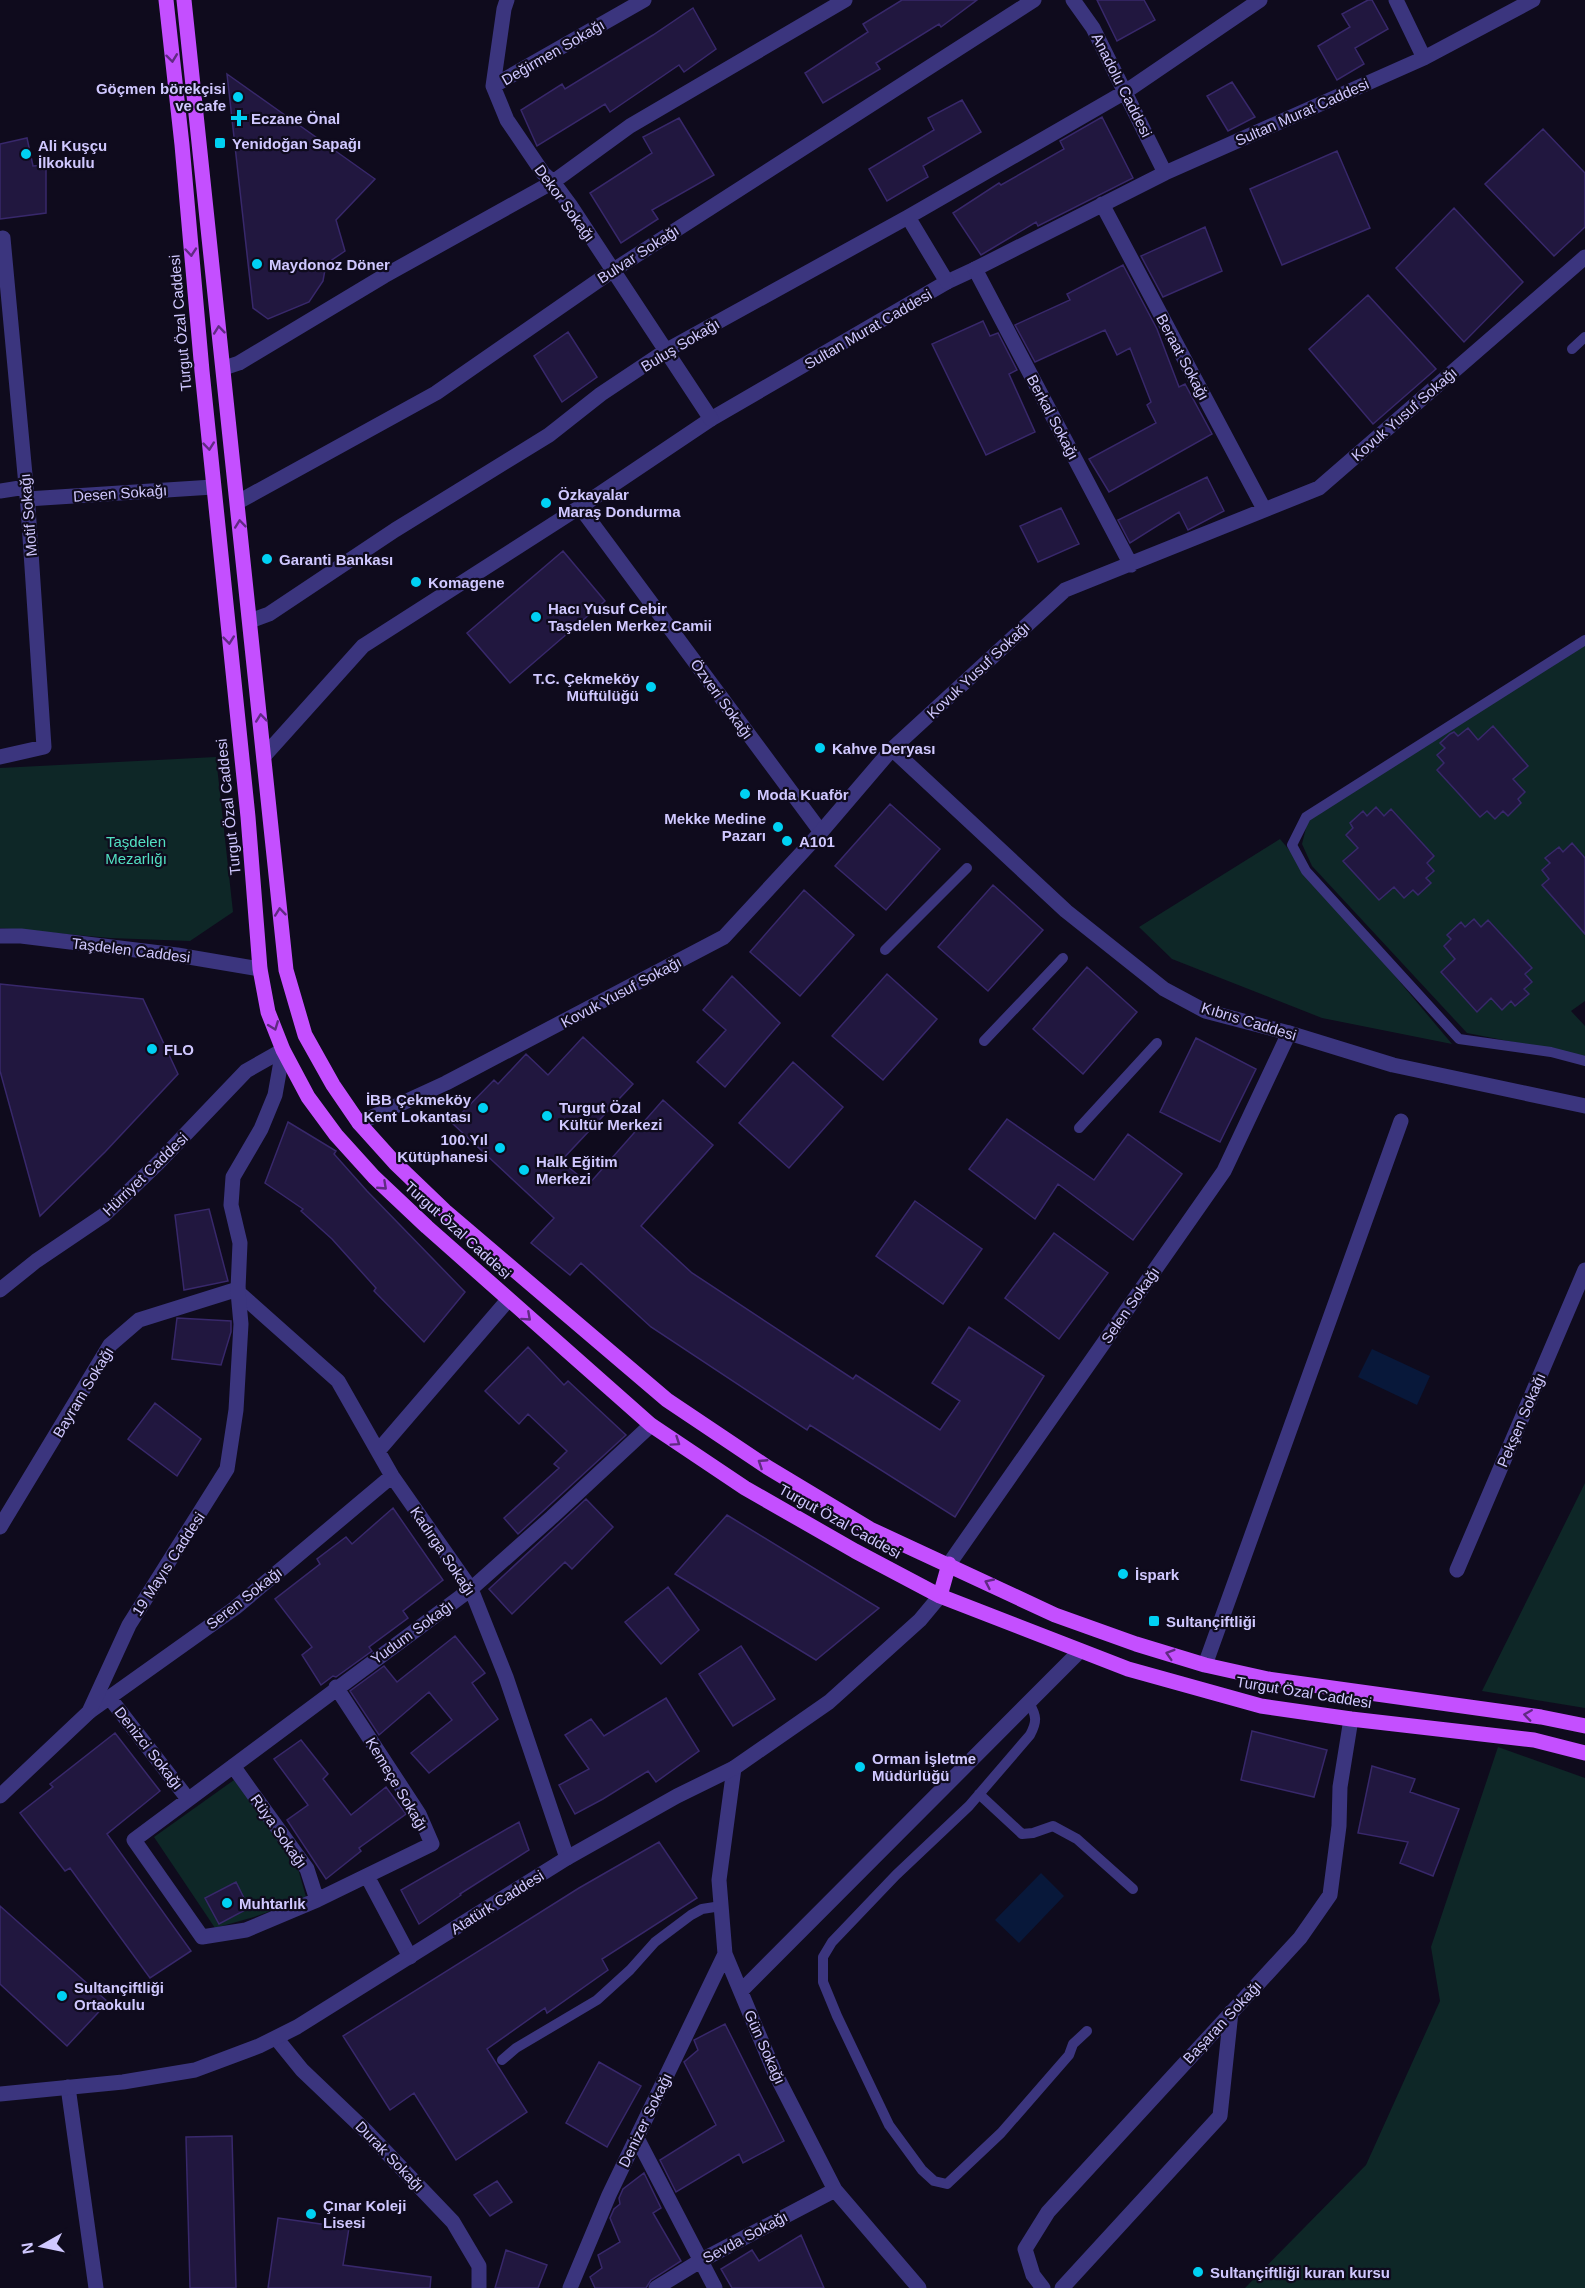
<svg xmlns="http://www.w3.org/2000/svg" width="1585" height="2288" font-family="Arial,sans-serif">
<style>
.green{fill:#0e2727}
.water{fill:#08183a}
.building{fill:#21173f;stroke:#38286b;stroke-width:1.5}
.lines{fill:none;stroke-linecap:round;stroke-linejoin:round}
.service{stroke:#3b357e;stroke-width:10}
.pedestrian{stroke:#3b357e;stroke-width:15}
.minor{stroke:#3b357e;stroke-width:15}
.tertiary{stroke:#3b357e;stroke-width:15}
.primary{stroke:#c44fff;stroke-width:15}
.oneway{stroke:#602a83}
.poi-dot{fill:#00d1f3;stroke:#0f0b1d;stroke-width:2}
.labels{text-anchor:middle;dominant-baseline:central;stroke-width:4.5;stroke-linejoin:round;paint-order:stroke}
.street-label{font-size:15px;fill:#d0c8ff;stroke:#0f0b1d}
.poi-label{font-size:15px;font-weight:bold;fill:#d0c8ff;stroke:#0f0b1d;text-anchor:start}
.park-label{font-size:15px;fill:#52e0c2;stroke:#0f0b1d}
</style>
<rect width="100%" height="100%" fill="#0f0b1d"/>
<path class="green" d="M1585 645V1001L1571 1011 1585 1026V1056L1467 1033 1312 866 1302 844 1308 820Z
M216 757 233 912 190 941 110 938 0 928V768Z
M1280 839 1452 1044 1322 1018 1172 959 1139 927Z
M1585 1483V1708L1482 1691Z
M1498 1747 1585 1778V2288H1245L1366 2165 1440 2001 1431 1947Z
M234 1780 297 1865 306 1897 299 1901 254 1917 215 1928 154 1837Z"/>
<path class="water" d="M1372 1349 1430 1376 1417 1405 1358 1377Z
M1041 1873 1064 1896 1019 1943 995 1920Z"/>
<path class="building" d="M902 0H977L941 27 939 24 876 63 880 69 823 103 805 73 868 32 863 24Z
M1097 0H1144L1155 20 1117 41Z
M1368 0H1372L1388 29 1355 48 1364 64 1337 80 1318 46 1350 27 1342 14Z
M693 8 716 49 684 72 679 65 610 112 605 104 537 146 521 110 562 84 565 89 653 35Z
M227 74 375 179 336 220 345 251 326 264 323 281 309 302 268 319 253 308Z
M1232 82 1255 117 1228 131 1207 96Z
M962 100 981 132 923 166 928 177 887 201 869 169 934 130 928 118Z
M1102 117 1133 178 1038 226 1036 222 981 255 953 213 999 183 1001 185 1064 149 1060 141Z
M679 118 714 175 652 210 658 219 621 243 590 193 652 153 643 137Z
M1543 129 1585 173V227L1554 256 1485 184Z
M27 138 33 166 46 165V213L0 219V144Z
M1337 151 1370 228 1282 265 1250 189Z
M1454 208 1523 282 1464 342 1396 268Z
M1205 227 1222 271 1163 297 1141 256Z
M1123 265 1157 329 1179 387 1185 384 1212 434 1109 492 1089 459 1156 423 1147 405 1151 402 1130 348 1117 355 1105 330 1035 362 1015 325 1070 300 1067 294Z
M1368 295 1436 369 1373 424 1309 349Z
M983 321 990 336 998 333 1017 370 1009 374 1035 432 986 455 932 344Z
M568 332 597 377 562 402 534 356Z
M1207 477 1224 511 1188 530 1179 512 1130 543 1118 520Z
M1061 508 1079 544 1038 562 1020 526Z
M563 551 605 601 510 683 467 633Z
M1493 726 1528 766 1513 779 1525 792 1518 799 1521 803 1508 816 1503 811 1495 819 1487 811 1480 817 1437 770 1444 763 1437 755 1445 748 1440 743 1450 734 1454 732 1458 736 1468 728 1478 740Z
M890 804 940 849 886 910 835 866Z
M1376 807 1384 816 1391 809 1434 856 1427 863 1434 871 1426 878 1431 883 1418 895 1413 890 1404 898 1394 887 1379 900 1343 861 1358 848 1346 835 1353 828 1350 823 1363 811 1367 816Z
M1572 843 1585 858V934L1542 885 1549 879 1542 870 1550 863 1545 858 1559 847 1563 852Z
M993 885 1043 930 988 991 938 947Z
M804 890 854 935 800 996 750 952Z
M1474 919 1481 927 1488 920 1532 968 1525 974 1532 982 1524 989 1529 994 1515 1006 1511 1001 1502 1010 1491 998 1477 1012 1441 972 1455 959 1444 946 1451 939 1447 935 1461 922 1465 927Z
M1087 967 1137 1012 1083 1074 1033 1029Z
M887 974 937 1019 883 1080 832 1036Z
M732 976 780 1023 725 1087 697 1062 726 1030 703 1010Z
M0 984 143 999 178 1074 105 1152 40 1216 0 1071Z
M583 1037 633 1084 561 1161 589 1184 663 1100 713 1145 641 1226 692 1273 853 1379 856 1375 940 1430 960 1401 932 1383 969 1327 1044 1376 955 1517 810 1425 807 1430 651 1327 581 1263 570 1275 531 1243 554 1218 452 1123 494 1080 498 1084 526 1054 548 1075Z
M1196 1038 1256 1069 1220 1142 1160 1112Z
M793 1062 843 1107 789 1168 739 1123Z
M1007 1119 1094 1180 1128 1134 1182 1174 1133 1240 1058 1184 1035 1219 969 1169Z
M288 1122 336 1151 334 1154 367 1191 465 1292 424 1342 374 1291 376 1288 332 1239 301 1211 303 1209 265 1183Z
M915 1201 982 1249 943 1304 876 1256Z
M209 1209 228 1281 184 1290 175 1215Z
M1054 1233 1108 1273 1059 1339 1005 1298Z
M177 1318 231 1321V1332L221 1365 172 1359Z
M528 1347 564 1385 568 1381 626 1435 518 1534 504 1518 559 1468 554 1464 567 1451 528 1414 519 1424 485 1391Z
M155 1403 201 1439 177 1476 128 1439Z
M586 1499 613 1527 572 1569 565 1562 512 1614 489 1589Z
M393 1508 443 1580 403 1611 408 1618 369 1647 372 1651 336 1677 333 1676 321 1685 302 1655 312 1647 275 1599 320 1564 317 1559 346 1537 352 1544Z
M727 1515 879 1608 816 1660 675 1574Z
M668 1587 699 1630 661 1664 625 1622Z
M455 1636 485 1673 472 1683 498 1719 429 1773 411 1753 452 1720 429 1692 379 1735 350 1691 384 1666 397 1682Z
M741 1646 775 1699 733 1726 699 1674Z
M666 1698 699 1751 656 1782 648 1771 603 1799 575 1814 559 1785 589 1769 565 1735 591 1719 604 1736Z
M1252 1731 1327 1750 1314 1797 1241 1780Z
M115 1733 160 1791 107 1834 191 1951 150 1978 70 1868 65 1871 20 1813 53 1787 50 1784Z
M301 1740 328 1774 323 1779 351 1815 386 1787 406 1814 359 1848 361 1851 326 1879 287 1820 308 1805 274 1759Z
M1372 1766 1415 1779 1410 1792 1459 1809 1433 1876 1400 1863 1408 1842 1358 1833Z
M519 1822 529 1850 460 1894 461 1895 419 1924 401 1890Z
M659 1842 697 1898 602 1959 608 1970 547 2013 545 2008 487 2049 527 2112 456 2160 414 2093 390 2110 343 2036 579 1888Z
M236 1882 249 1908 219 1924 205 1898Z
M0 1906 108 2002 67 2046 0 1984Z
M725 2024 784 2141 743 2163 739 2154 676 2192 660 2160 716 2125 684 2062 698 2050 694 2040Z
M599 2062 641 2086 607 2147 566 2123Z
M232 2136 236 2288H190L186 2137Z
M644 2173 661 2208 653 2213 681 2261 651 2280 646 2288H595L590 2277 602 2268 598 2255 620 2242 610 2218 614 2209 620 2204 619 2198 623 2189Z
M497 2181 512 2202 490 2216 474 2195Z
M278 2218 349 2228 343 2265 431 2277 430 2288H268Z
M801 2235 824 2288H732L721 2269 752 2250 759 2261Z
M506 2250 547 2265 538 2288H495Z"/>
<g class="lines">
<path class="service" d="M1572 349 1585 337
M1585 640 1306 817 1292 845 1306 871 1459 1039 1551 1052 1585 1061
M885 950 967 868
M984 1041 1063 958
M1079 1128 1157 1043
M1029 1703C1037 1716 1037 1722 1030 1735L969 1806 896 1875 832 1942 823 1957V1982L837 2016 889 2125 922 2170 934 2181 947 2184 1001 2133 1069 2055 1073 2044 1087 2031
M979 1794 1022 1834 1033 1833 1053 1826 1077 1839 1133 1889
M502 2060 516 2048 597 2000 630 1970 655 1942 691 1915 702 1909 721 1906"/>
<path class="pedestrian" d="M580 507 821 832
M265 755 363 646 580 507 711 419 947 282 975 269"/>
<path class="minor" d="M507 0 504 9 493 86 507 120 543 173 553 182 570 205 711 419
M1073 0 1093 28 1165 173
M1396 0 1424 58
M493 86 644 0
M1102 204 1264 509
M908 217 947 282
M224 368 239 363 384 276 553 182 630 126 845 0
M0 491 26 487
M27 499 213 487
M238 502 436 393 612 271 1034 0
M1131 565 975 269 1165 173 1424 58 1533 0
M250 621 269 614 395 530 549 435 601 394 667 350 908 217 1125 92 1260 0
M892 749 1066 911 1164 989 1205 1011 1289 1033 1224 1171 949 1564
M0 757 44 747 28 507 3 238
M359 1123 446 1083 724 937 821 832 892 749 1065 590 1319 488 1585 257
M238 1292 338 1381 392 1476 471 1589 506 1677 567 1858
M378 1451 508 1300
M0 1527 110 1345 139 1320 238 1289
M1457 1570 1585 1270
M1205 1665 1401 1121
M336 1687 419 1814 432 1844 317 1900 246 1930 202 1937 134 1840 471 1589 552 1517 651 1425
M109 1697 188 1799
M89 1712 235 1608 392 1476
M233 1766 307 1869 317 1900
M734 1768 719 1880 725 1954 774 2071 835 2190 919 2288
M367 1876 410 1957
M741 1991 1080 1651
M276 2038 302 2070 366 2131 453 2222 479 2266V2288
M68 2087 96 2288
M637 2138 715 2288
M570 2288 609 2195 725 1954
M656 2288 700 2261 835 2190
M1043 2288 1033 2275 1025 2249 1048 2212 1300 1938 1330 1895 1339 1826 1340 1787 1351 1719
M1062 2288 1220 2116 1231 2012"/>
<path class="tertiary" d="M0 936H21L177 955 260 969
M1289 1033 1393 1065 1585 1106
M238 1289 240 1243 231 1205 233 1177 261 1129 275 1095 283 1050
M0 1290 36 1261 104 1215 158 1163 246 1071 283 1050
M0 1796 89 1712 129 1625 227 1469 236 1410 241 1324 238 1292
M0 2094 123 2082 195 2070 259 2046 297 2027 567 1858 677 1796 734 1768 829 1702 920 1620 940 1596"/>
<path class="primary" d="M166 0 182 145 202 371 248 817 260 969 268 1012 283 1050 308 1097 336 1135 374 1177 427 1227 651 1425 745 1488 855 1551 940 1596 1128 1669 1261 1706 1351 1719 1534 1740 1585 1753
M184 0 286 970 305 1035 333 1085 359 1123 395 1163 445 1211 667 1400 767 1467 870 1529 1055 1615 1136 1644 1205 1665 1268 1679 1541 1717 1585 1726
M940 1596 949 1564"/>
</g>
<defs><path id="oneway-chevron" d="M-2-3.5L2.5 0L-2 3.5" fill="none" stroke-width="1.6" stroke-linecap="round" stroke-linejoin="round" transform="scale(1.5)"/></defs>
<g class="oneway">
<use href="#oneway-chevron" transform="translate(172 58) rotate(83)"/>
<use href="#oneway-chevron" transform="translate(191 252) rotate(85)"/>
<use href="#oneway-chevron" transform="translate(219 330) rotate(-96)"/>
<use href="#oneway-chevron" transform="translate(209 446) rotate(84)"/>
<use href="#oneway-chevron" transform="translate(240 524) rotate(-96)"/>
<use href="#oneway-chevron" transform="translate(229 640) rotate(84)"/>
<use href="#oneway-chevron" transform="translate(261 718) rotate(-96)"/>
<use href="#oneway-chevron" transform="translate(280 912) rotate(-96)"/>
<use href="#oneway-chevron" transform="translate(274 1026) rotate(69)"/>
<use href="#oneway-chevron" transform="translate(383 1186) rotate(43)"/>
<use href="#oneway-chevron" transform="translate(527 1317) rotate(42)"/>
<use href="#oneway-chevron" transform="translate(676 1442) rotate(34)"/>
<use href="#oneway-chevron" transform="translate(762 1463) rotate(-147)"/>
<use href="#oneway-chevron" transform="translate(989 1583) rotate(-155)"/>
<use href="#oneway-chevron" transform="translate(1170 1654) rotate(-163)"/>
<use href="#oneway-chevron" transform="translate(1528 1715) rotate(-172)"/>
</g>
<g class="poi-dot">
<circle cx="238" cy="97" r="6"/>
<path d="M236 109h6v6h6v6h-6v6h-6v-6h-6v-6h6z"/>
<rect x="214" y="137" width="12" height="12" rx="3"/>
<circle cx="26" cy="154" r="6"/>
<circle cx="257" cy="264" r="6"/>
<circle cx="546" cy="503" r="6"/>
<circle cx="267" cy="559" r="6"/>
<circle cx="416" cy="582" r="6"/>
<circle cx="536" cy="617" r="6"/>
<circle cx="651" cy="687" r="6"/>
<circle cx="820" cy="748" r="6"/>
<circle cx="745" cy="794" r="6"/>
<circle cx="778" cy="827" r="6"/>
<circle cx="787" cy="841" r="6"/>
<circle cx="152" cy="1049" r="6"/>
<circle cx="483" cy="1108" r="6"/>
<circle cx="547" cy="1116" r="6"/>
<circle cx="500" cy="1148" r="6"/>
<circle cx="524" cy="1170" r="6"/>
<circle cx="1123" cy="1574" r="6"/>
<rect x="1148" y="1615" width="12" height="12" rx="3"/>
<circle cx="860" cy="1767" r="6"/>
<circle cx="227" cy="1903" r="6"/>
<circle cx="62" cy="1996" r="6"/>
<circle cx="311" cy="2214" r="6"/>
<circle cx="1198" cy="2272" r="6"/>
</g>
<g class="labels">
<g class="street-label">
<text transform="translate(553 52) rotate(-30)">Değirmen Sokağı</text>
<text transform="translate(1122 85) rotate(63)">Anadolu Caddesi</text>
<text transform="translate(1302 112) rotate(-24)">Sultan Murat Caddesi</text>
<text transform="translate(565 203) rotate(54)">Dekor Sokağı</text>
<text transform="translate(638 254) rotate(-33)">Bulvar Sokağı</text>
<text transform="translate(180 323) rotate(-95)">Turgut Özal Caddesi</text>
<text transform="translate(868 329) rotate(-30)">Sultan Murat Caddesi</text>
<text transform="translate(680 345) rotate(-31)">Buluş Sokağı</text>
<text transform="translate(1183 357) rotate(62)">Beraat Sokağı</text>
<text transform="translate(1404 414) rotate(-41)">Kovuk Yusuf Sokağı</text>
<text transform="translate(1053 417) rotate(62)">Berkal Sokağı</text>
<text transform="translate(120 493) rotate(-4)">Desen Sokağı</text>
<text transform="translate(28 515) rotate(-95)">Motif Sokağı</text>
<text transform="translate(978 670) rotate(-43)">Kovuk Yusuf Sokağı</text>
<text transform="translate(722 699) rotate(54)">Özveri Sokağı</text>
<text transform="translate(228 807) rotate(-96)">Turgut Özal Caddesi</text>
<text transform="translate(131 950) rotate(7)">Taşdelen Caddesi</text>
<text transform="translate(621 992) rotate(-28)">Kovuk Yusuf Sokağı</text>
<text transform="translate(1249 1021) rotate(17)">Kıbrıs Caddesi</text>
<text transform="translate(145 1174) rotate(-44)">Hürriyet Caddesi</text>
<text transform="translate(458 1230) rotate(42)">Turgut Özal Caddesi</text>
<text transform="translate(1130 1305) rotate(-55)">Selen Sokağı</text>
<text transform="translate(83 1392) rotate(-59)">Bayram Sokağı</text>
<text transform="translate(1521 1420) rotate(-67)">Pekşen Sokağı</text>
<text transform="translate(840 1521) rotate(29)">Turgut Özal Caddesi</text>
<text transform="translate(443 1551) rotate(56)">Kadırga Sokağı</text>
<text transform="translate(168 1564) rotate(-57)">19 Mayıs Caddesi</text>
<text transform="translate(244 1598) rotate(-38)">Seren Sokağı</text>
<text transform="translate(412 1632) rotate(-36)">Yudum Sokağı</text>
<text transform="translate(1304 1692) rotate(9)">Turgut Özal Caddesi</text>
<text transform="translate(149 1748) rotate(52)">Denizci Sokağı</text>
<text transform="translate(397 1784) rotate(59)">Kemeçe Sokağı</text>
<text transform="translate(279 1831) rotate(55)">Rüya Sokağı</text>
<text transform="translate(497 1902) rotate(-32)">Atatürk Caddesi</text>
<text transform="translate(1222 2022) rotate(-47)">Başaran Sokağı</text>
<text transform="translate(765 2047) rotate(66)">Gün Sokağı</text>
<text transform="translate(645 2120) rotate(-64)">Denizer Sokağı</text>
<text transform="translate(390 2156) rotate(46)">Durak Sokağı</text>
<text transform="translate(745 2237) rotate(-28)">Sevda Sokağı</text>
</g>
<g class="poi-label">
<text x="226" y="88" text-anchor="end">Göçmen börekçisi<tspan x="226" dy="17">ve cafe</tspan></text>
<text x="251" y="118">Eczane Önal</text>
<text x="232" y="143">Yenidoğan Sapağı</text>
<text x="38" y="145">Ali Kuşçu<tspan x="38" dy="17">İlkokulu</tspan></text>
<text x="269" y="264">Maydonoz Döner</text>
<text x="558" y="494">Özkayalar<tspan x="558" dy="17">Maraş Dondurma</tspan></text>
<text x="279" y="559">Garanti Bankası</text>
<text x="428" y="582">Komagene</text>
<text x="548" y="608">Hacı Yusuf Cebir<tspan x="548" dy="17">Taşdelen Merkez Camii</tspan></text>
<text x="639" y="678" text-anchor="end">T.C. Çekmeköy<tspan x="639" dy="17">Müftülüğü</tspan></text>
<text x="832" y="748">Kahve Deryası</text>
<text x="757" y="794">Moda Kuaför</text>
<text x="766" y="818" text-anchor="end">Mekke Medine<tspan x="766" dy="17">Pazarı</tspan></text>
<text x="799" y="841">A101</text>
<text x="164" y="1049">FLO</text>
<text x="471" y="1099" text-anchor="end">İBB Çekmeköy<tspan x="471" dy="17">Kent Lokantası</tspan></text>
<text x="559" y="1107">Turgut Özal<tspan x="559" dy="17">Kültür Merkezi</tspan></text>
<text x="488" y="1139" text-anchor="end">100.Yıl<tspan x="488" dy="17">Kütüphanesi</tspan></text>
<text x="536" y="1161">Halk Eğitim<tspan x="536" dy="17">Merkezi</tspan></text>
<text x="1135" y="1574">İspark</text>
<text x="1166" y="1621">Sultançiftliği</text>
<text x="872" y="1758">Orman İşletme<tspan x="872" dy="17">Müdürlüğü</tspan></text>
<text x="239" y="1903">Muhtarlık</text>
<text x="74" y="1987">Sultançiftliği<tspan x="74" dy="17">Ortaokulu</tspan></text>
<text x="323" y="2205">Çınar Koleji<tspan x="323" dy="17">Lisesi</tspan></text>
<text x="1210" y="2272">Sultançiftliği kuran kursu</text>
</g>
<g class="park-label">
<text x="136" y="841">Taşdelen<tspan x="136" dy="17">Mezarlığı</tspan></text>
</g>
</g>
<g transform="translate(42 2246) rotate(261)" stroke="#0f0b1d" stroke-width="4.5" paint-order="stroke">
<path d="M0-4.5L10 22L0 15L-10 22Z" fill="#d0c8ff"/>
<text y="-9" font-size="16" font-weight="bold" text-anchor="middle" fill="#d0c8ff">N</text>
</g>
</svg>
